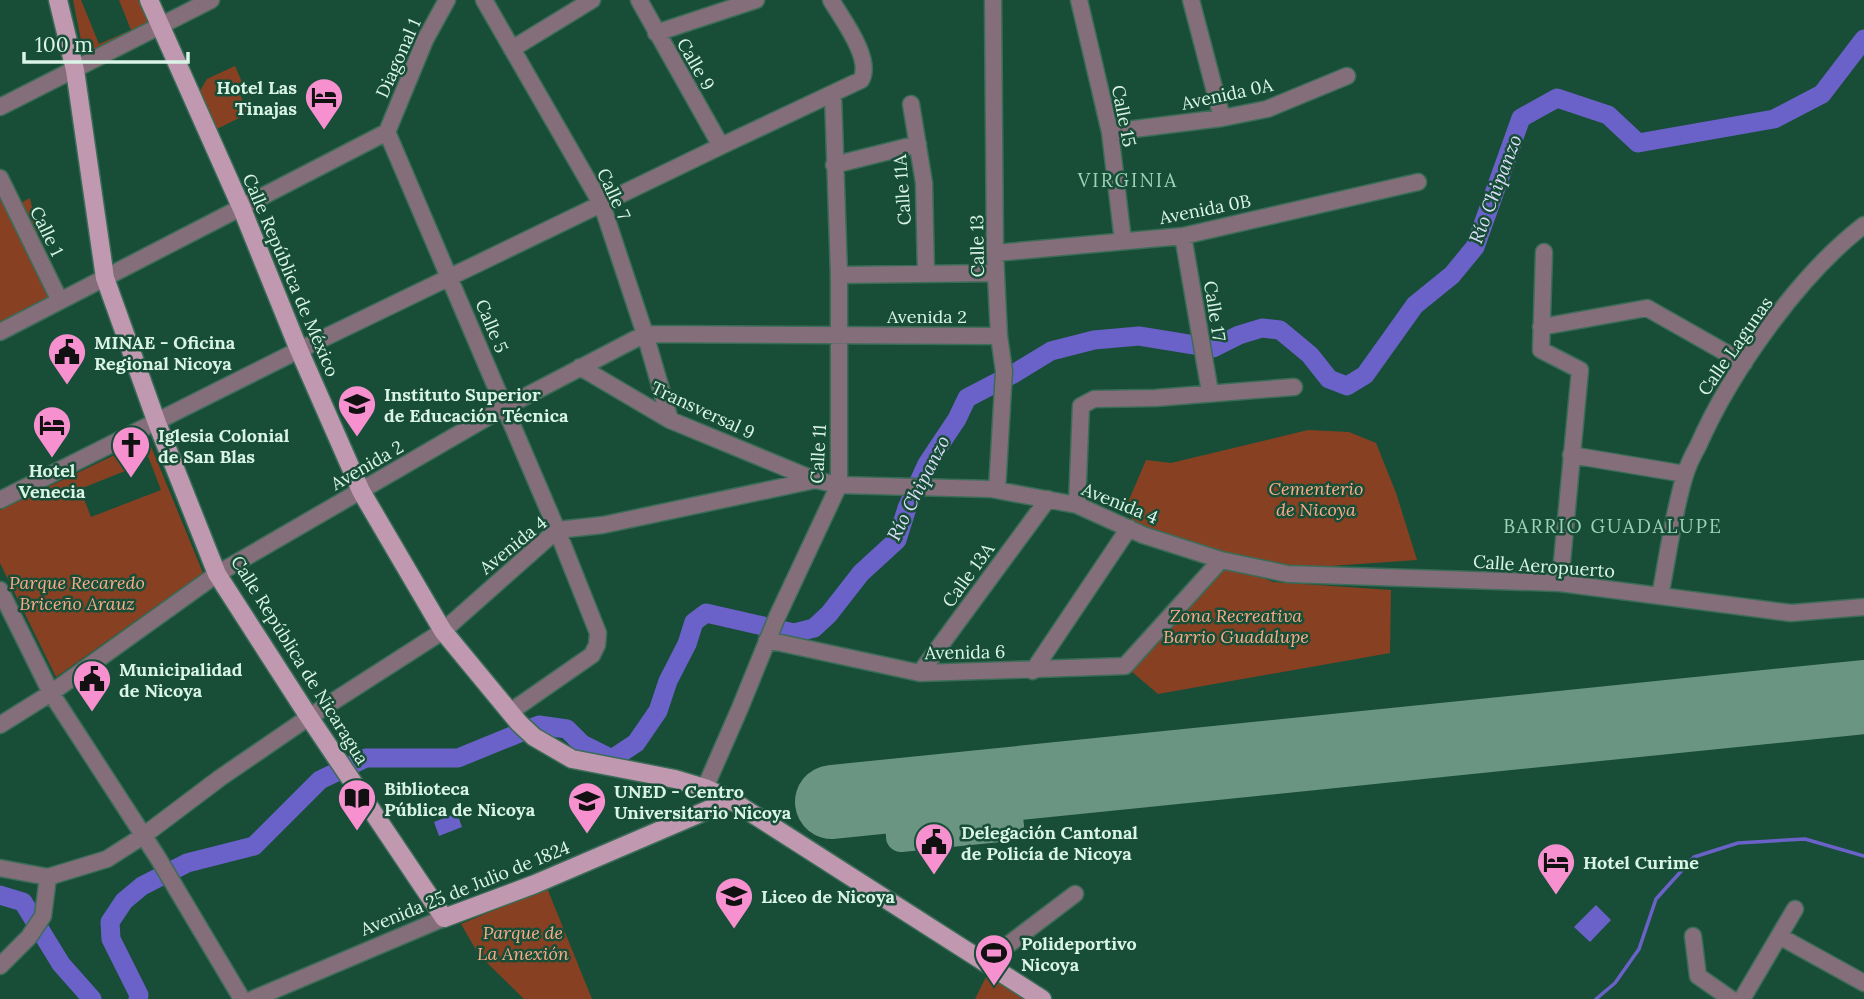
<svg xmlns="http://www.w3.org/2000/svg" width="1864" height="999" font-family="Lora,serif">
<style>
.green{fill:#874122;fill-rule:evenodd}
.water{fill:#6a62c8}
.lines{fill:none;stroke-linecap:round;stroke-linejoin:round}
.stream{stroke:#6a62c8;stroke-width:3.5}
.river{stroke:#6a62c8;stroke-width:19}
.taxiway{stroke:#6a9582;stroke-width:30}
.runway{stroke:#6a9582;stroke-width:74}
.minor-casing{stroke:#3b6c58;stroke-width:19}
.major-casing{stroke:#3b6c58;stroke-width:21}
.minor{stroke:#836e7a;stroke-width:16}
.major{stroke:#c098af;stroke-width:18}
.labels{text-anchor:middle;dominant-baseline:central;stroke-width:5;stroke-linejoin:round;paint-order:stroke}
.street-label{font-size:18px;fill:#daf5e7;stroke:#184e38}
.poi-label{font-size:18px;font-weight:bold;fill:#daf5e7;stroke:#184e38;text-anchor:start}
.park-label{font-size:18px;font-style:italic;fill:#fdaa87;stroke:#184e38}
.neighbourhood-label{font-size:19px;letter-spacing:2px;fill:#9cd2b8;stroke:#184e38}
.water-label{font-size:19px;font-style:italic;fill:#dddef9;stroke:#184e38}
</style>
<rect width="100%" height="100%" fill="#184e38"/>
<path class="green" d="M73 0H81L99 44 131 30 119 0H140L150 23 84 55Z
M235 66 242 82 235 85 249 113 217 129 200 91 207 79Z
M0 195 49 297 0 324Z
M30 198 35 221 45 220 47 229 33 235 19 204Z
M1308 430 1349 432 1376 443 1396 493 1417 560 1287 569 1136 527 1126 507 1146 460 1171 463Z
M148 439 203 573 56 677 0 563V510ZM148 456 161 490 91 517 80 489 130 469 128 463Z
M1221 560 1273 582 1391 590 1390 653 1158 694 1125 666Z
M547 888 592 999H524L479 955 461 924Z
M987 975 1026 999H975Z"/>
<path class="water" d="M457 813 462 827 439 836 434 822Z
M1596 905 1611 920 1590 942 1574 927Z"/>
<g class="lines">
<path class="stream" d="M1596 999 1615 983 1639 949 1656 899 1694 857 1738 843 1805 839 1864 856"/>
<path class="river" d="M0 895 23 902 61 964 92 999
M138 999 139 995 111 939 110 922 124 901 142 886 187 863 254 846 320 780 366 758H458L539 725 567 729 582 744 612 759 636 743 658 711 668 681 687 644 694 622 706 613 794 633 814 628 829 614 861 573 897 540 907 508 927 464 957 419 967 398 1015 373 1051 351 1094 340 1139 336 1213 348 1239 335 1262 328 1280 330 1310 355 1329 379 1347 386 1365 375 1415 305 1452 275 1475 247 1521 118 1557 98 1608 115 1638 143 1774 119 1822 94 1864 39"/>
<path class="taxiway" d="M899 796 901 837 1009 826 1004 785"/>
<path class="runway" d="M832 802 1864 697"/>
<g class="minor-casing">
<path id="minor" d="M484 0 602 205 645 334 670 420
M639 0 721 146
M993 0 995 253 999 336 1004 371 997 490
M1079 0 1110 132 1123 241
M1191 0 1222 118
M656 33 756 0
M512 49 592 0
M911 104 924 183 926 274
M0 107 211 0
M387 132 557 530 598 633 597 645 592 655 510 712
M387 132 425 40 447 0
M1110 132 1222 118 1267 109 1347 76
M834 165 918 144
M0 178 60 301
M1183 236 1210 392
M1544 252 1541 350 1580 370 1560 583
M995 253 1183 236 1418 182
M839 275 996 273
M1541 327 1647 308 1744 363
M0 332 387 132
M580 367 670 420 815 480
M1571 455 1685 474
M0 500 299 350 721 146 861 80C873 59 842 19 831 0
M1077 505 1081 406 1094 399 1155 398 1294 387
M0 590 51 693 158 858 242 999
M1660 596C1668 556 1673 514 1685 475 1688 465 1693 455 1698 446 1731 371 1799 275 1864 225
M767 640 920 673 1125 666 1221 560
M1033 671 1129 528
M920 673 1048 499
M0 725 51 693 217 574 505 407 645 334 999 336
M705 788 740 708 777 617 839 485V275L833 94
M0 868 48 877
M1693 936 1698 976 1731 999
M1779 936 1864 983
M984 963 1075 894
M0 966 29 937 43 916 48 877 107 859 143 836 220 778 309 717 443 631 557 530 603 525 815 480 839 485 991 489 1077 505 1143 535 1221 560 1288 574 1560 583 1791 613 1864 607
M253 999 444 918
M1742 999 1795 909"/>
</g>
<g class="major-casing">
<path id="major" d="M58 0 75 70 105 278 157 423 217 574 309 717 444 918 535 884 731 800
M149 0 242 209 299 350 361 491 443 631 519 723 534 737 572 759 675 779 705 788 731 800 1042 999"/>
</g>
<use href="#minor" class="minor"/>
<use href="#major" class="major"/>
</g>
<defs>
<g id="hotel-pin" transform="scale(2.0125)"><path d="M0 17L-7.5 6A9.5 9.5 0 1 1 7.5 6Z" fill="#f690cf" stroke="#184e38"/><path d="M-6-4.5h1.5V1H6V5H4.5V3h-9V5H-6ZM-4 0a1.8 1.8 0 1 1 3.6 0ZM.5 0V-2.5h3Q6-2.5 6 0Z" fill="#111"/></g>
<g id="civic-pin" transform="scale(2.0125)"><path d="M0 17L-7.5 6A9.5 9.5 0 1 1 7.5 6Z" fill="#f690cf" stroke="#184e38"/><path d="M-.6-6.5H3V-4.5H.6V-3L4-1V1h2V6H-6V1h2V-1L-.6-3ZM-1.2 2.5V6h2.4V2.5Z" fill="#111"/></g>
<g id="university-pin" transform="scale(2.0125)"><path d="M0 17L-7.5 6A9.5 9.5 0 1 1 7.5 6Z" fill="#f690cf" stroke="#184e38"/><path d="M0-5L7-2L0 1L-7-2ZM-4 1L0 2.5L4 1V4Q0 6-4 4Z" fill="#111"/></g>
<g id="church-pin" transform="scale(2.0125)"><path d="M0 17L-7.5 6A9.5 9.5 0 1 1 7.5 6Z" fill="#f690cf" stroke="#184e38"/><path d="M-1.2-6h2.4v3.5h3.3v2.4h-3.3V6h-2.4V-.1h-3.3v-2.4h3.3Z" fill="#111"/></g>
<g id="library-pin" transform="scale(2.0125)"><path d="M0 17L-7.5 6A9.5 9.5 0 1 1 7.5 6Z" fill="#f690cf" stroke="#184e38"/><path d="M-6-4Q-3-5.5-.7-3.5V5Q-3 3-6 4ZM6-4Q3-5.5 .7-3.5V5Q3 3 6 4Z" fill="#111"/></g>
<g id="school-pin" transform="scale(2.0125)"><path d="M0 17L-7.5 6A9.5 9.5 0 1 1 7.5 6Z" fill="#f690cf" stroke="#184e38"/><path d="M0-5L7-2L0 1L-7-2ZM-4 1L0 2.5L4 1V4Q0 6-4 4Z" fill="#111"/></g>
<g id="stadium-pin" transform="scale(2.0125)"><path d="M0 17L-7.5 6A9.5 9.5 0 1 1 7.5 6Z" fill="#f690cf" stroke="#184e38"/><path d="M0-5a6.5 5 0 1 0 0 10a6.5 5 0 1 0 0-10ZM-3.5-1.8h7v3.6h-7Z" fill="#111"/></g>
</defs>
<g fill-rule="evenodd">
<use href="#hotel-pin" x="324" y="97"/>
<use href="#civic-pin" x="67" y="352"/>
<use href="#university-pin" x="357" y="404"/>
<use href="#hotel-pin" x="52" y="425"/>
<use href="#church-pin" x="131" y="445"/>
<use href="#civic-pin" x="92" y="679"/>
<use href="#library-pin" x="357" y="798"/>
<use href="#university-pin" x="587" y="801"/>
<use href="#civic-pin" x="934" y="842"/>
<use href="#hotel-pin" x="1556" y="862"/>
<use href="#school-pin" x="734" y="896"/>
<use href="#stadium-pin" x="994" y="953"/>
</g>
<g class="labels">
<g class="street-label">
<text transform="translate(398 58) rotate(-66)">Diagonal 1</text>
<text transform="translate(696 64) rotate(60)">Calle 9</text>
<text transform="translate(1227 94) rotate(-12)">Avenida 0A</text>
<text transform="translate(1124 116) rotate(79)">Calle 15</text>
<text transform="translate(902 190) rotate(-94)">Calle 11A</text>
<text transform="translate(614 194) rotate(65)">Calle 7</text>
<text transform="translate(1205 209) rotate(-11)">Avenida 0B</text>
<text transform="translate(47 231) rotate(64)">Calle 1</text>
<text transform="translate(977 246) rotate(-91)">Calle 13</text>
<text transform="translate(291 275) rotate(67)">Calle República de México</text>
<text transform="translate(1215 311) rotate(81)">Calle 17</text>
<text x="927" y="316">Avenida 2</text>
<text transform="translate(492 326) rotate(67)">Calle 5</text>
<text transform="translate(1735 346) rotate(-55)">Calle Lagunas</text>
<text transform="translate(703 410) rotate(25)">Transversal 9</text>
<text transform="translate(818 454) rotate(-87)">Calle 11</text>
<text transform="translate(367 465) rotate(-30)">Avenida 2</text>
<text transform="translate(1120 503) rotate(22)">Avenida 4</text>
<text transform="translate(513 545) rotate(-39)">Avenida 4</text>
<text transform="translate(1544 566) rotate(4)">Calle Aeropuerto</text>
<text transform="translate(968 575) rotate(-54)">Calle 13A</text>
<text transform="translate(965 652) rotate(-1)">Avenida 6</text>
<text transform="translate(300 660) rotate(58)">Calle República de Nicaragua</text>
<text transform="translate(465 888) rotate(-22)">Avenida 25 de Julio de 1824</text>
</g>
<g class="poi-label">
<text x="297" y="87" text-anchor="end">Hotel Las<tspan x="297" dy="21">Tinajas</tspan></text>
<text x="94" y="342">MINAE - Oficina<tspan x="94" dy="21">Regional Nicoya</tspan></text>
<text x="384" y="394">Instituto Superior<tspan x="384" dy="21">de Educación Técnica</tspan></text>
<text x="158" y="435">Iglesia Colonial<tspan x="158" dy="21">de San Blas</tspan></text>
<text x="52" y="470" text-anchor="middle">Hotel<tspan x="52" dy="21">Venecia</tspan></text>
<text x="119" y="669">Municipalidad<tspan x="119" dy="21">de Nicoya</tspan></text>
<text x="384" y="788">Biblioteca<tspan x="384" dy="21">Pública de Nicoya</tspan></text>
<text x="614" y="791">UNED - Centro<tspan x="614" dy="21">Universitario Nicoya</tspan></text>
<text x="961" y="832">Delegación Cantonal<tspan x="961" dy="21">de Policía de Nicoya</tspan></text>
<text x="1583" y="862">Hotel Curime</text>
<text x="761" y="896">Liceo de Nicoya</text>
<text x="1021" y="943">Polideportivo<tspan x="1021" dy="21">Nicoya</tspan></text>
</g>
<g class="park-label">
<text x="1316" y="488">Cementerio<tspan x="1316" dy="21">de Nicoya</tspan></text>
<text x="77" y="582">Parque Recaredo<tspan x="77" dy="21">Briceño Arauz</tspan></text>
<text x="1236" y="615">Zona Recreativa<tspan x="1236" dy="21">Barrio Guadalupe</tspan></text>
<text x="523" y="932">Parque de<tspan x="523" dy="21">La Anexión</tspan></text>
</g>
<g class="neighbourhood-label">
<text x="1128" y="180">VIRGINIA</text>
<text x="1613" y="526">BARRIO GUADALUPE</text>
</g>
<g class="water-label">
<text transform="translate(1495 189) rotate(-69)">Río Chipanzo</text>
<text transform="translate(918 488) rotate(-63)">Río Chipanzo</text>
</g>
</g>
<path d="M24 52v10h164v-10" fill="none" stroke="#daf5e7" stroke-width="3.5"/>
<text x="35" y="52" font-size="21" fill="#daf5e7" stroke="#184e38" stroke-width="5" paint-order="stroke">100 m</text>
</svg>
